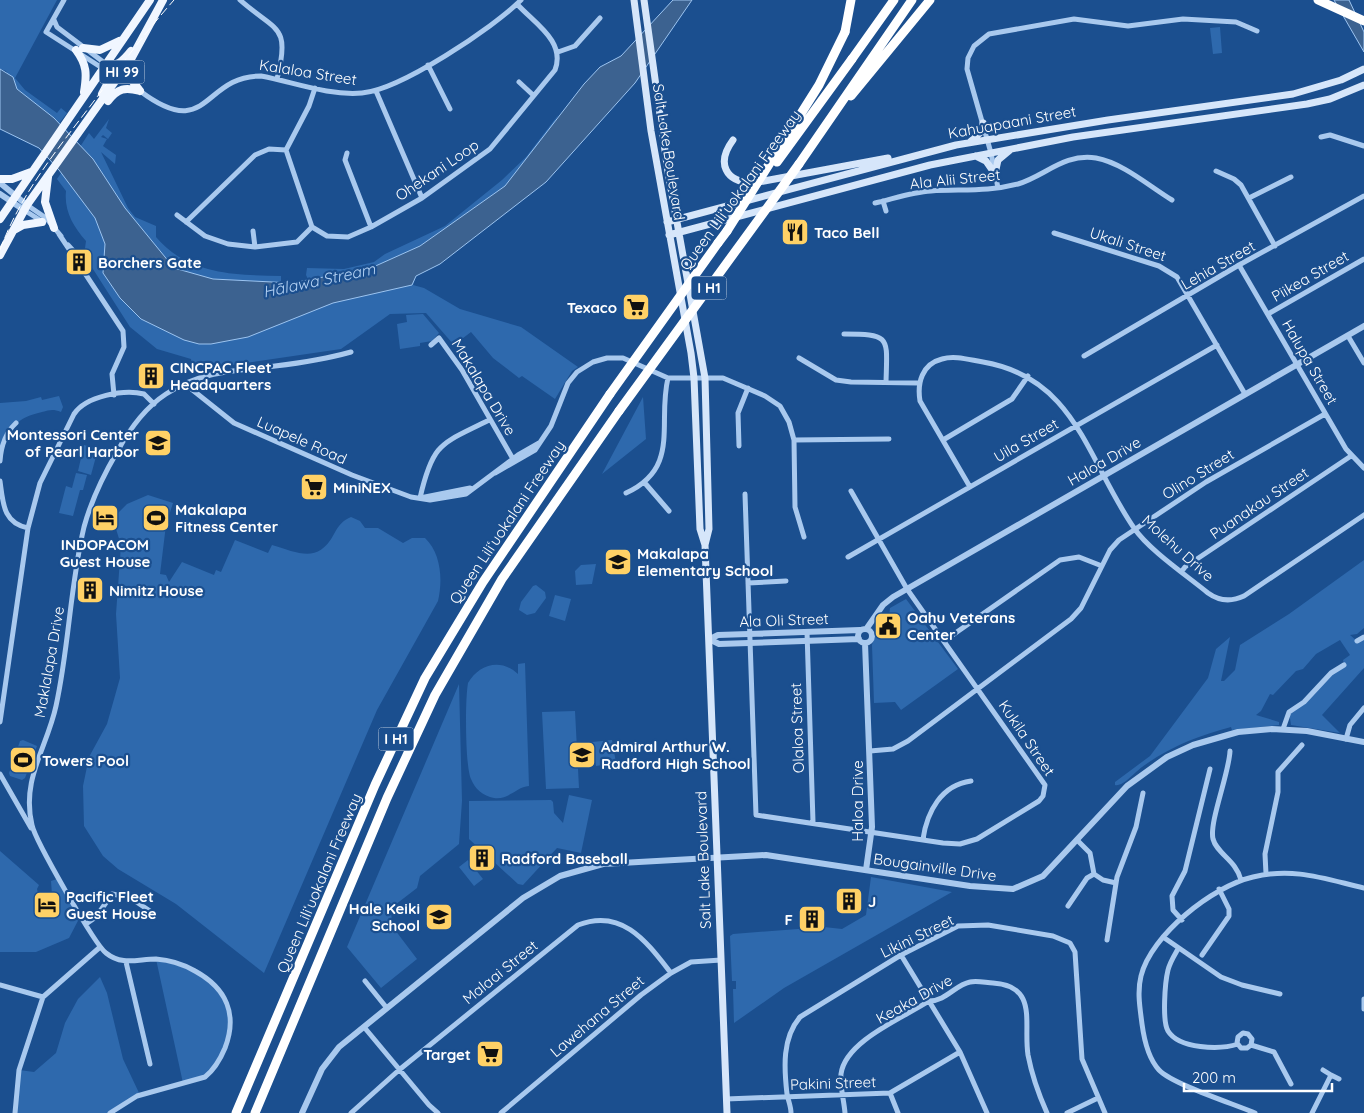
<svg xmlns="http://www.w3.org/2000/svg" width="1364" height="1113" font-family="Quicksand,sans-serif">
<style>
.green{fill:#2e69ad}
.water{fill:#3c6290;stroke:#9cc4f0}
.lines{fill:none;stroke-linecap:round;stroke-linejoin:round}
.minor{stroke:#a9c9ee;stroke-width:5}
.tertiary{stroke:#a9c9ee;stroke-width:6}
.secondary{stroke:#d6e6fa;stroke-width:7}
.primary{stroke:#f0f6ff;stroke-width:8}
.motorway{stroke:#fff;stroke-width:9}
.rail{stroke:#fff;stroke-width:1;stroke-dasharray:9 4;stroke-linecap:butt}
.motorway-bridge{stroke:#fff;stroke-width:9}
.labels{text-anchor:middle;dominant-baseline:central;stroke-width:4.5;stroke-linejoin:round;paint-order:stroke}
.shield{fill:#1b4f8f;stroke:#bbcadd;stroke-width:1}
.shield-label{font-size:14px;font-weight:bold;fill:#fff}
.street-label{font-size:15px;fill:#fff;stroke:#1b4f8f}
.poi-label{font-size:15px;font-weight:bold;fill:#fff;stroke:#1b4f8f;text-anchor:start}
.water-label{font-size:16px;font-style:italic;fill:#b5d3f5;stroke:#1b4f8f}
</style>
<rect width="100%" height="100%" fill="#1b4f8f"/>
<path class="green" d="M0 0H57L15 78 25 90 57 113 61 108 67 113 54 130 23 100 6 71 0 69Z
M1220 27 1222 53 1213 54 1210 28Z
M559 114 524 176 404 266 310 283 306 275 307 268 344 269 374 262 385 254 445 226 502 180 526 157Z
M109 119 106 128 112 133 108 139 103 135 101 137 107 139 103 146 116 155 115 164 101 152 128 208 135 217 156 226V237C188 275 235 275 281 276V286L272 293 156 273 78 150 89 133 94 139Z
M68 163 79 177 130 297 416 276 413 285 424 288 460 309 521 327 578 367 572 371 555 399 522 376 519 378 493 358 471 332 454 345 426 313 390 314 341 349 211 368 192 365 191 359 157 349 130 327 84 255 86 241C73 226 64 211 66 191L57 179Z
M423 314 439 333 432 341 420 343V346L400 349 397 324 407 322 406 315Z
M59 396 63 407 61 412C53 409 50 410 42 412 15 418 13 427 0 449V403L26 401 41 397 42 400Z
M643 397 646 439 602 474Z
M84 445 98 449 91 475 78 471Z
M76 473 87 475 83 490H80L73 516 59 513 66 486 72 488Z
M148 495 173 503 166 525 160 574 166 575 169 582 182 562 214 575 216 570 221 572 235 540 268 553 272 545C299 553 318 564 334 534 339 525 342 521 351 517L360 521 365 528H378L403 543 412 538H425C441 553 443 580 438 601L377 710 264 973 176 904 118 869 103 856 84 826 83 786 89 757 107 724 120 678 116 614 121 545 116 529 118 513 127 504Z
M1364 560V628L1357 634 1350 635 1357 641 1364 637V668L1322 715 1340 733 1291 725 1289 712C1309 699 1323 678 1344 665L1343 660 1350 655 1340 640 1316 654 1303 669 1296 671 1273 695 1270 694 1261 711 1256 715 1279 722V725L1232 730 1231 727C1198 736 1171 746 1142 767 1135 772 1123 787 1115 785V782L1150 756 1208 678 1216 649 1230 637 1221 681H1224L1235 670 1240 645 1289 614Z
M596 564 592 584 576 585 575 571 581 565Z
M536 585 545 592 546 598 535 613 527 615 519 610 521 602 533 586Z
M555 595 571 599 565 621 549 616Z
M906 599 958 669 901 710 895 702 874 703 872 645C875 637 874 628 879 620H885L889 616 890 608Z
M525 663 529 786C516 787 509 800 494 798 483 796 475 789 471 779 465 766 465 699 468 683 479 664 501 658 518 674V664Z
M459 684 462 801 459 844 420 876 417 888 391 908 392 926 417 959 381 988 347 947Z
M575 711 579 788 546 789 542 712Z
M23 740 37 746 25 778 22 780 10 776 9 773 20 741Z
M612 740 616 763 596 766 592 742Z
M569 795 592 800 581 853 557 848 523 885 518 884 469 839V801L551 800 553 802 554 813 563 823Z
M0 851 39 885 37 889 42 910 53 909 51 881 60 878 81 915 69 938 36 952H0Z
M468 860 483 879 474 886 459 867Z
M871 877 952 892 784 988 734 1023 733 989H736V981H732L730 936 733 934 824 927 842 929 866 915Z
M156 959 195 971 223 995 231 1021 222 1055 205 1077 183 1083Z
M100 977 107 993 123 1059 140 1095 110 1113H15L19 1070 34 1072 56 1053 65 1023 78 999Z"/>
<path class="water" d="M673 0H692L635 83 546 182 440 264 416 276 412 285 333 303 248 337 211 344H199L184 340 141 319 120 298 103 273 105 244 95 218 59 170 39 148 0 129V69L13 77 17 89 54 118 93 159 125 208 174 268 213 279 292 283 371 268 420 246 505 186 584 84 600 67 621 56Z
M1334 0H1349L1364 32V52Z"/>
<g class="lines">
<path class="minor" d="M64 0 46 32 99 66H104
M240 0C276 32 291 24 277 79
M54 20 57 27 102 61 104 66
M558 52 575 46 600 18
M428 65 450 109
M519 82 533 95
M140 91C209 143 202 76 261 76 293 82 329 96 362 93 400 90 493 28 521 0
M376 91 422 198
M1321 137 1330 135 1364 146
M347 153 345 160 371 227
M1216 171 1234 179 1241 185 1275 246
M998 188 991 153 967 69 968 58 974 46 989 34 1074 19 1128 26 1183 19 1236 22 1257 31
M1249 198 1291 177
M883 201 886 211
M875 203C893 199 912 192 931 191 961 189 988 192 1018 184 1045 176 1064 153 1096 158 1123 163 1149 186 1172 200
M27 205 46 218 61 236
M24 210 43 222
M177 215 205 236 228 244 255 247 297 242 312 227 327 236 348 237 371 227 422 198 490 149 555 70C566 41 534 23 517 4
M186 222 255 155 269 149 286 150
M312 227 286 150 309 106 315 88
M253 231 255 247
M1054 233 1159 266 1177 277 1245 394
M59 234 123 331 124 347 112 374 114 395
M68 245 79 257 86 273
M1239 265 1346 449 1364 468
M1268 314 1364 259
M844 334C892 334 887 337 886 383
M1348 336 1364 363
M431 345 439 338 462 370 513 459
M1084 356 1239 265 1364 196
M799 358 836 380 851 382 918 383
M185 384 234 423 352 475 411 497 430 500 466 494 518 455 539 443
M794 440 889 439
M943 440 1012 399 1028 376
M739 446 738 413 748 388
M0 461C1 447 5 433 16 423
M495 473 535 450 551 426 568 383 577 372 593 362 607 358H623L668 378H723L765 396 780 406 789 422 794 440 795 507 804 537
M0 481C3 503 3 523 28 528
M644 482 669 511
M970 487 920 401C917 383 922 364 942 359 955 355 970 360 983 362 1076 378 1087 460 1134 528 1149 550 1186 575 1208 593 1219 601 1231 602 1244 596L1364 515
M626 493C681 468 657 423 668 378
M745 494 756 815 943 843 960 844 977 839 1039 801 1043 796 1045 785 907 589 851 491
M420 498C433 441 442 444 489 420
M420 498 470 488
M848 557 1217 345
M1182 571 1185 567 1351 456
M748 583 786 581
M807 632 813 822
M944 641 1060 560 1079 557 1102 566
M1357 641 1364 637
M0 722 28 528 40 483 74 414C86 396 124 389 144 394L154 404
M1283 729 1289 712 1304 702 1331 673 1344 665
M1346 739 1350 725 1364 708
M870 751 893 749 908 741 1071 619 1081 608 1110 550 1119 540 1206 482 1325 414
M1230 751C1229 774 1209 822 1213 839 1217 854 1236 860 1241 880
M0 774 31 828
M923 839C927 812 941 785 971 781
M1077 840 1090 853 1094 874 1103 880 1116 883
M1266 874 1265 854 1278 792V772L1302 745
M1068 906 1087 878 1094 874
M1182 920 1173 910 1172 896 1185 871 1210 769
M86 924 96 917 112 894 129 897 150 911
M1163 937 1221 977 1242 985 1280 994
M1107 940 1117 877 1136 827 1143 793
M1178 949C1174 956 1170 962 1168 970 1165 982 1162 1021 1168 1031 1179 1049 1220 1050 1238 1044
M901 955 960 1052 987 1113
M1202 955 1229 916V909L1219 889
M126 962 150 1064
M365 981 386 1007
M0 985 43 997
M1364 999V1009
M364 1027 429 1105 438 1113
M1251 1045 1252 1039 1248 1034 1243 1033 1238 1037 1237 1043 1241 1048H1247L1251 1045 1274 1052 1291 1084
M1323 1070 1331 1075
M890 1093 898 1113
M726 1099 890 1093 960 1052
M15 1113 19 1070 43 997 99 948
M110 1113 137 1096 205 1077C215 1069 220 1060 225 1048 238 1014 226 988 195 971 183 964 169 960 156 959 138 959 122 966 106 953 95 945 35 840 32 825 21 779 47 748 56 706 69 647 70 586 84 527 91 501 103 476 117 452 129 430 146 407 166 394 200 371 236 371 275 366 300 363 326 359 351 352
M351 1113 399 1070 578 925C622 908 646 941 671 973
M501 1113 641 995 671 973 691 962 721 960
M791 1113C791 1106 788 1100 787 1094 784 1068 782 1038 800 1017L901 955 958 926 988 925 1053 936 1070 943 1075 952 1082 1059 1105 1113
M845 1113C844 1100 840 1088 841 1074 845 1041 903 1018 929 1001 946 1001 955 985 970 982 977 980 987 983 993 983 1039 986 1023 1024 1028 1055 1032 1076 1038 1093 1047 1113
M1067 1113 1098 1098
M1255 1113C1234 1104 1172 1084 1159 1070 1148 1058 1144 1039 1142 1024 1140 1008 1137 992 1141 976 1151 935 1213 886 1253 877 1294 867 1325 879 1364 888
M1312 1113 1331 1075 1339 1079"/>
<path class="tertiary" d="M0 183 27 205
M0 194 24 210
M867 628 883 605 893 597 1364 326
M858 636a7 7 0 1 1 14 0a7 7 0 1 1-14 0Z
M709 639 719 644 859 639
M710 639 718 635 860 630
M865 643 872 827 866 870
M302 1113 322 1069 339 1047 523 898 560 876 603 864 766 855 970 886 1013 889 1043 876 1127 786 1167 757 1193 745 1238 732 1272 729 1307 731 1364 742"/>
<path class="secondary" d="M634 0 651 131 691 353 694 378 700 529 705 545
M644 0 668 172 705 378 709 529 705 545 727 1113
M733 140C716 163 725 182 753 183L888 158
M970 142 982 131 983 123
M976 156 986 161 995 174
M995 174 998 160 1010 150
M667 222 956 145 1108 120 1293 94 1341 80 1364 69
M669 235 930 165 1073 137 1307 104 1330 99 1364 85"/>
<path class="primary" d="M83 48 100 50 119 41
M76 50C87 65 87 74 84 92
M130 63 128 75 140 91
M104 66C117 67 123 61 131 51
M102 94 110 79 104 66
M108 101C118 88 125 87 140 91
M48 177 45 202 54 228
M0 179H12L31 172
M0 219 150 0
M14 230 23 225 42 222
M0 255 27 205 131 59 163 0"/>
<path class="motorway" d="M1318 0 1364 21
M845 32 851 0
M852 59 894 0
M851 96 930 0
M799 164 912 0
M718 243 727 231
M236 1113 375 785 425 678 483 582 610 394
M255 1113 387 798 435 695 502 579 619 411"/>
<path class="rail" d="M0 250C20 195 56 151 91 105 118 69 144 34 174 0"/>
<path class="motorway-bridge" d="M777 162 852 59
M727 231 819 85 845 32
M610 394 718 243
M619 411 799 164"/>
</g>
<defs>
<g id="restaurant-square" transform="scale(1.4375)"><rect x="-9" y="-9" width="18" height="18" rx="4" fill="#ffd166" stroke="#1b4f8f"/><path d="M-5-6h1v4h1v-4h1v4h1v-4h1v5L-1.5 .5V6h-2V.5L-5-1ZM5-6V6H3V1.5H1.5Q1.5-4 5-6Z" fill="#111"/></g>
<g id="building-square" transform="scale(1.4375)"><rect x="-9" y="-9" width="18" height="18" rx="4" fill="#ffd166" stroke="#1b4f8f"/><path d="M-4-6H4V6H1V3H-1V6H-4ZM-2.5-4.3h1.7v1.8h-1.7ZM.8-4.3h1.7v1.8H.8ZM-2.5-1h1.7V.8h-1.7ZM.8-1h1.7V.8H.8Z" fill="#111"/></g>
<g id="supermarket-square" transform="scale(1.4375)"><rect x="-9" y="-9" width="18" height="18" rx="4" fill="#ffd166" stroke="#1b4f8f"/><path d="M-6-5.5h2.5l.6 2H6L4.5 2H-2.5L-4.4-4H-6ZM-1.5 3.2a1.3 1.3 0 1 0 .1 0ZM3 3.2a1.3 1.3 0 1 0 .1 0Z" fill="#111"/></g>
<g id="school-square" transform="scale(1.4375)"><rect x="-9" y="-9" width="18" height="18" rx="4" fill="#ffd166" stroke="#1b4f8f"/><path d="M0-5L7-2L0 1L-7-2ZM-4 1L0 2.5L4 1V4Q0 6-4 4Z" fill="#111"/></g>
<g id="hotel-square" transform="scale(1.4375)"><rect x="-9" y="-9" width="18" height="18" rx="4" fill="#ffd166" stroke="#1b4f8f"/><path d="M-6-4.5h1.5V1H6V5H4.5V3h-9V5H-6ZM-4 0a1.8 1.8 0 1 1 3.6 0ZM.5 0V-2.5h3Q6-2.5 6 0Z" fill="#111"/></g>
<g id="stadium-square" transform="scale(1.4375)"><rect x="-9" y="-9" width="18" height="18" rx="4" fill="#ffd166" stroke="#1b4f8f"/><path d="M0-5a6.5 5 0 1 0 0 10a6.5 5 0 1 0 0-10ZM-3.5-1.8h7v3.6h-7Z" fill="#111"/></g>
<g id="civic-square" transform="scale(1.4375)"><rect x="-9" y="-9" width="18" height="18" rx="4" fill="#ffd166" stroke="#1b4f8f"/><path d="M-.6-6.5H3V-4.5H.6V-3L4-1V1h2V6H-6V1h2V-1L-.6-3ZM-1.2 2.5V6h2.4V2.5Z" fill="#111"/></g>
</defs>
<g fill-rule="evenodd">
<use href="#restaurant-square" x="795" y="232"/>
<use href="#building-square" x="79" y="262"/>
<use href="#supermarket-square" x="636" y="307"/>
<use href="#building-square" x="151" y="376"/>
<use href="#school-square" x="158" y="443"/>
<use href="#supermarket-square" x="314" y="487"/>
<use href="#hotel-square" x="105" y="518"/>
<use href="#stadium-square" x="156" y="518"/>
<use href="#school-square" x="618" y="562"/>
<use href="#building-square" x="90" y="590"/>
<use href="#civic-square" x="888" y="626"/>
<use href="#school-square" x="582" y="755"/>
<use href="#stadium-square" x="23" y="760"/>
<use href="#building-square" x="482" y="858"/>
<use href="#building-square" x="849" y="901"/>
<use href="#hotel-square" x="47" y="905"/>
<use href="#school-square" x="439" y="917"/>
<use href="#building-square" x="812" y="919"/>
<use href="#supermarket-square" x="490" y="1054"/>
</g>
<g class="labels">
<g class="shield">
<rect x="99.5" y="60.5" width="45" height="23" rx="4"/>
<rect x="691.5" y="276.5" width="35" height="23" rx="4"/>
<rect x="378.5" y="727.5" width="35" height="23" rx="4"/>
</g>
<g class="shield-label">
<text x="122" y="72">HI 99</text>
<text x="709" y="288">I H1</text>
<text x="396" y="739">I H1</text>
</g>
<g class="street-label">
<text transform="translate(308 72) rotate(9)">Kalaloa Street</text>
<text transform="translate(1012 122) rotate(-10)">Kahuapaani Street</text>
<text transform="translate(669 152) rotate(81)">Salt Lake Boulevard</text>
<text transform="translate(437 170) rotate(-34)">Ohekani Loop</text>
<text transform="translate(955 179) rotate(-6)">Ala Alii Street</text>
<text transform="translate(740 190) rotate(-54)">Queen Liliʻuokalani Freeway</text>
<text transform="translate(1128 244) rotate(18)">Ukali Street</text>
<text transform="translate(1218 265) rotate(-30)">Lehia Street</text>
<text transform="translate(1310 276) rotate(-30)">Piikea Street</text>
<text transform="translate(1310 362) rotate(60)">Halupa Street</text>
<text transform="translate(484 387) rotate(59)">Makalapa Drive</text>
<text transform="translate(302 440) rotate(24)">Luapele Road</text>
<text transform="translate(1026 440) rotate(-30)">Uila Street</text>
<text transform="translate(1104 461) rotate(-30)">Haloa Drive</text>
<text transform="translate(1198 474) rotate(-32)">Olino Street</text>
<text transform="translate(1259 503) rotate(-34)">Puanakau Street</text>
<text transform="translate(507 522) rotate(-56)">Queen Liliʻuokalani Freeway</text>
<text transform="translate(1178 548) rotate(42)">Molehu Drive</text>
<text transform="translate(784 620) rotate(-2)">Ala Oli Street</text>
<text transform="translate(49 662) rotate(-80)">Maklalapa Drive</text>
<text transform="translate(797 728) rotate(-92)">Olaloa Street</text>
<text transform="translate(1027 738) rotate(56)">Kukila Street</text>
<text transform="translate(857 801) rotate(-90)">Haloa Drive</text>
<text transform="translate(703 860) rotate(-92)">Salt Lake Boulevard</text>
<text transform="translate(935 867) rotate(8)">Bougainville Drive</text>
<text transform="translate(319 883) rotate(-67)">Queen Liliʻuokalani Freeway</text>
<text transform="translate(917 936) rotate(-26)">Likini Street</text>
<text transform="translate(500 972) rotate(-39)">Malaai Street</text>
<text transform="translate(914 999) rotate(-29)">Keaka Drive</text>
<text transform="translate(597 1016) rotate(-40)">Lawehana Street</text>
<text transform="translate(833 1083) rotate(-2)">Pakini Street</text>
</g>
<g class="poi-label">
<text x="814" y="232">Taco Bell</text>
<text x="98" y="262">Borchers Gate</text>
<text x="617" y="307" text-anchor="end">Texaco</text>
<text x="170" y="367">CINCPAC Fleet<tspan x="170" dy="17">Headquarters</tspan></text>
<text x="139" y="434" text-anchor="end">Montessori Center<tspan x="139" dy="17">of Pearl Harbor</tspan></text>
<text x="333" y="487">MiniNEX</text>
<text x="175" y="509">Makalapa<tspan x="175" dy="17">Fitness Center</tspan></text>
<text x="105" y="544" text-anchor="middle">INDOPACOM<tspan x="105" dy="17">Guest House</tspan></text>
<text x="637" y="553">Makalapa<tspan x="637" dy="17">Elementary School</tspan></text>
<text x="109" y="590">Nimitz House</text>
<text x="907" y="617">Oahu Veterans<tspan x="907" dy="17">Center</tspan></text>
<text x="601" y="746">Admiral Arthur W.<tspan x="601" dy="17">Radford High School</tspan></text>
<text x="42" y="760">Towers Pool</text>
<text x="501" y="858">Radford Baseball</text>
<text x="66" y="896">Pacific Fleet<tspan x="66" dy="17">Guest House</tspan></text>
<text x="868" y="901">J</text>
<text x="420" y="908" text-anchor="end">Hale Keiki<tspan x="420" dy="17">School</tspan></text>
<text x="793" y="919" text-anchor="end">F</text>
<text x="471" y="1054" text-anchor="end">Target</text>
</g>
<g class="water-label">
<text transform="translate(319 280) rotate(-12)">Hālawa Stream</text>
</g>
</g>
<path d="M1184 1083v8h148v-8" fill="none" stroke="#ffffff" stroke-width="2.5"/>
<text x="1192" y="1083" font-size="15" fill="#ffffff" stroke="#1b4f8f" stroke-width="4" paint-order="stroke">200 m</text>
</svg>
